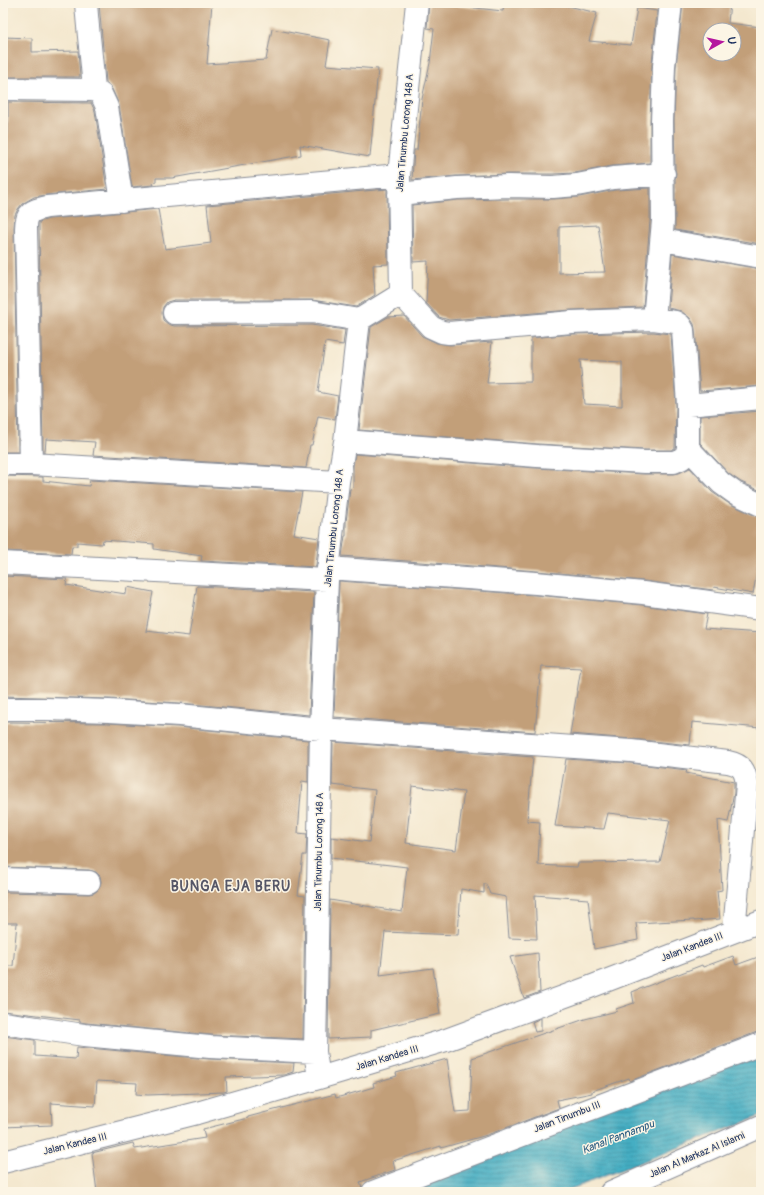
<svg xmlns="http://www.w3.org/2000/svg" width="764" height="1195" font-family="Pangolin,sans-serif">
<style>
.water{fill:url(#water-rules);stroke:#306e90}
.building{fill:#c29f79;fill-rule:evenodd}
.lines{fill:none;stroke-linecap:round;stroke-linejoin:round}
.minor-casing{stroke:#888c96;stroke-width:24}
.minor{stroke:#fff;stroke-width:22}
.labels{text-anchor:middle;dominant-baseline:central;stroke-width:3;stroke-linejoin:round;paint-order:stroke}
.street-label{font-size:10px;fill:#1b2f5e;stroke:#fcf5e5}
.water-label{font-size:11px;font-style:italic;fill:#295b81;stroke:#fcf5e5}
.district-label{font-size:14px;font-weight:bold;letter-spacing:1px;fill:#555667;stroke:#fcf5e5}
</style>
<defs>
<pattern id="water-rules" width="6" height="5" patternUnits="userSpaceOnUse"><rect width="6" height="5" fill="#44aec3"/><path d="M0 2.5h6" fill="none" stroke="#388ea2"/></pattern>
</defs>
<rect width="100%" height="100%" fill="#fcf5e5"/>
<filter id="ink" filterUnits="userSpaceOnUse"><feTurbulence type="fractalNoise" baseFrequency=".025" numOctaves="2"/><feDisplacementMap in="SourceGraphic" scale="8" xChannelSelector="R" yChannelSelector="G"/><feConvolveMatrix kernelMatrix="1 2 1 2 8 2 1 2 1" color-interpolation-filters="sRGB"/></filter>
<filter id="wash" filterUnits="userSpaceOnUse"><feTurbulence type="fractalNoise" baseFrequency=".012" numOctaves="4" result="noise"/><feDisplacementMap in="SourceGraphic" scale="16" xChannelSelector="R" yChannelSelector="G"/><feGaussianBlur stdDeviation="0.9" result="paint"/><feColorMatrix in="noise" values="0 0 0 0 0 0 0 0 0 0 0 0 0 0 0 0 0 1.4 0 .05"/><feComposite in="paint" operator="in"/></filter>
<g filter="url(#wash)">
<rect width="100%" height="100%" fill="#f4e8cf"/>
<path class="water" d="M761 1048V1116L563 1192H394Z"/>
<g id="blocks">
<path class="building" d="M99 3H212L207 64 266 60 272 29 330 40 326 65 378 69 370 157 300 145 301 155 172 178H156V182L153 183 154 185 132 187 119 105 112 89 106 82Z
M429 3 503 11 504 3H556L597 13 589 41 631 45 637 8 657 11 652 65 650 121V163L612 166 575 173 553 174H508L456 176 412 180 414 150H417L422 99 430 63 434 29 427 28Z
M683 3H730L728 23 761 27V244L675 230V180L676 173 675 169 674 121 676 67ZM710 30H734V54H710Z
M3 37 32 38V52L78 51 80 77H3Z
M8 102 91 103 95 111 107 189 46 195 34 197 22 204 18 209 15 215 14 228 18 452H3V134H8Z
M650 188V220L643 307 571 310 449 320 439 317 426 303 428 261 413 262 412 205 458 200 508 199H554L579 197 615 190ZM598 225 605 272 559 273V227Z
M387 189 388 264 373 265 375 295 356 307 312 300H174L167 302 163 307 162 313 163 320 168 324 174 326 311 325 345 330 343 345 325 342 318 392 338 396 335 419 318 416 312 445H310L306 468 93 455 95 442 46 439 45 452H43L39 228V222L49 219 158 209 165 249 211 243 207 205Z
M672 254 761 269V386L700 391 695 329 694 324 690 318 681 311 668 308Z
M404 316 422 336 437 343 450 345 492 342 487 383 531 382V338L573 334 653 332 671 334 676 405 675 448 671 450H645L538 444 359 430 371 327 388 317ZM580 360 622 362V406L584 404Z
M761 411V491L741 482 729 474 700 443V416Z
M355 454 536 468 644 474H674L679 473 690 468 712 492 728 503 756 516 761 517V549L753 594 714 587 713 590 644 581 537 571 342 556 345 536H346V522L350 489 353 488V466Z
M3 476 43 477V481L89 486 90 480 302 492 294 534 319 538 316 565V567L201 561 202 556 154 549V544L103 540 102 544 77 542V546H72L71 554 3 551Z
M3 576 67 579 66 585 126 594 127 587 153 592 146 631 189 636 197 586 314 592 309 715 180 703 109 699 3 696Z
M339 581 535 595 642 605 707 614 704 629 761 633V728L692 722 690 745 632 739 570 734 581 668 541 666 535 732 334 717Z
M3 722 108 723 178 727 308 740V782L302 781 298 833 307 834 306 855H303L298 895 305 896 303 1039 211 1035 86 1023 80 1022V1020L3 1011V966H13L17 923H3V892L89 894 94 893 99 889 101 882 100 876 96 872 89 870 3 867Z
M333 742 533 757 527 821 540 822 538 865 577 867 578 863 660 862 670 820 608 813 604 829 555 826 566 759 630 763 687 770 686 773 734 782V793L728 822 718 820 722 890 717 891 720 919 694 921V920L636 923 638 940 594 949 588 899 535 895 537 939 509 938 506 897 490 894 486 884H484V893L461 889 458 935 385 932 380 975 433 968 440 1014 371 1030V1037L328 1039 330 900 402 912 407 867 331 858V837L369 842 375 790 332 785ZM412 786 464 792 456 850 406 843Z
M538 953 540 992 524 998 510 957Z
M733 956 736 965 761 956V1032H757L630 1081 629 1078 592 1091V1093L557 1100 559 1108 487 1135 441 1148V1146L393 1161 395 1170 360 1182 362 1188 361 1192H97L92 1153 133 1143 135 1149 205 1138 203 1129 248 1118V1117L335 1094 336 1098 374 1087 373 1083 397 1076 396 1073 447 1059 455 1112 470 1111 472 1058 585 1019 617 1011 616 1009 634 1003 632 992 702 965 703 967Z
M541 1018V1031L535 1032 532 1022Z
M3 1036 35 1040V1056L76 1059 77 1047 209 1059 294 1063 293 1072 284 1075 226 1077 227 1091 224 1092 148 1095 136 1094 137 1083 97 1081 95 1106 51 1103 52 1125 3 1127Z"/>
</g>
</g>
<g filter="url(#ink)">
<use href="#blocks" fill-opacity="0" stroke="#888c96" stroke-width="1"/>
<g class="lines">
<g class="minor-casing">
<path id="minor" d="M86 3C88 32 92 61 94 90
M3 89 94 90 101 94 107 107 122 201
M399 194 457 188 508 186 553 187 577 185 613 178 664 174
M662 240 761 257
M401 294 431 327 442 332 449 333 572 322 654 319 675 322 680 325 683 330 688 405 761 398
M401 294 399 175 417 3
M174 313 312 312 359 320
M654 319 663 221 662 121 664 66 671 3
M345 441 537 456 645 462H674L681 459 686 455 688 448V405
M688 448 721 483 735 493 761 505
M3 464H31L338 482
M31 464 26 228C26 212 33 210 47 207L399 175
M3 563 327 580
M328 568 536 583 643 593 761 609
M3 709H46L109 711 179 715 321 729 631 751 728 762C742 765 745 770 747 784L734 931
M3 879 89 882
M3 1023 84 1035 210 1047 315 1052
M319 1078 315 1052 321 729 327 580 338 482 345 441 359 320 401 294
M3 1162 197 1113 319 1078 446 1040 590 987 761 921
M373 1192 761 1044
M611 1192 761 1126"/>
</g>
<use href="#minor" class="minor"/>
</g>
</g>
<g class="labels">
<g class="street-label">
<text transform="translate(405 133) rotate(-85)">Jalan Tinumbu Lorong 148 A</text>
<text transform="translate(334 528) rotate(-84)">Jalan Tinumbu Lorong 148 A</text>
<text transform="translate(319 852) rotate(-89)">Jalan Tinumbu Lorong 148 A</text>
<text transform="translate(692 947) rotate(-21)">Jalan Kandea III</text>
<text transform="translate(387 1058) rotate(-17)">Jalan Kandea III</text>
<text transform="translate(567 1117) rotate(-21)">Jalan Tinumbu III</text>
<text transform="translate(75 1144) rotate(-14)">Jalan Kandea III</text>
<text transform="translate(697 1155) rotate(-23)">Jalan Al Markaz Al Islami</text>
</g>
<g class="water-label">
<text transform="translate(618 1137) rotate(-21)">Kanal Pannampu</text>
</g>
<g class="district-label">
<text x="231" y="886">BUNGA EJA BERU</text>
</g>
</g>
<rect width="764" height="1195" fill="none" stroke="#fcf5e5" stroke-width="16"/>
<g transform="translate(722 42) rotate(82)"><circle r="19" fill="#fcf5e5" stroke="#a2a6af"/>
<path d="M0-3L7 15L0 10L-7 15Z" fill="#b5179e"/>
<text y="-6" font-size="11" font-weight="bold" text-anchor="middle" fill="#1b2f5e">U</text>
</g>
</svg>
